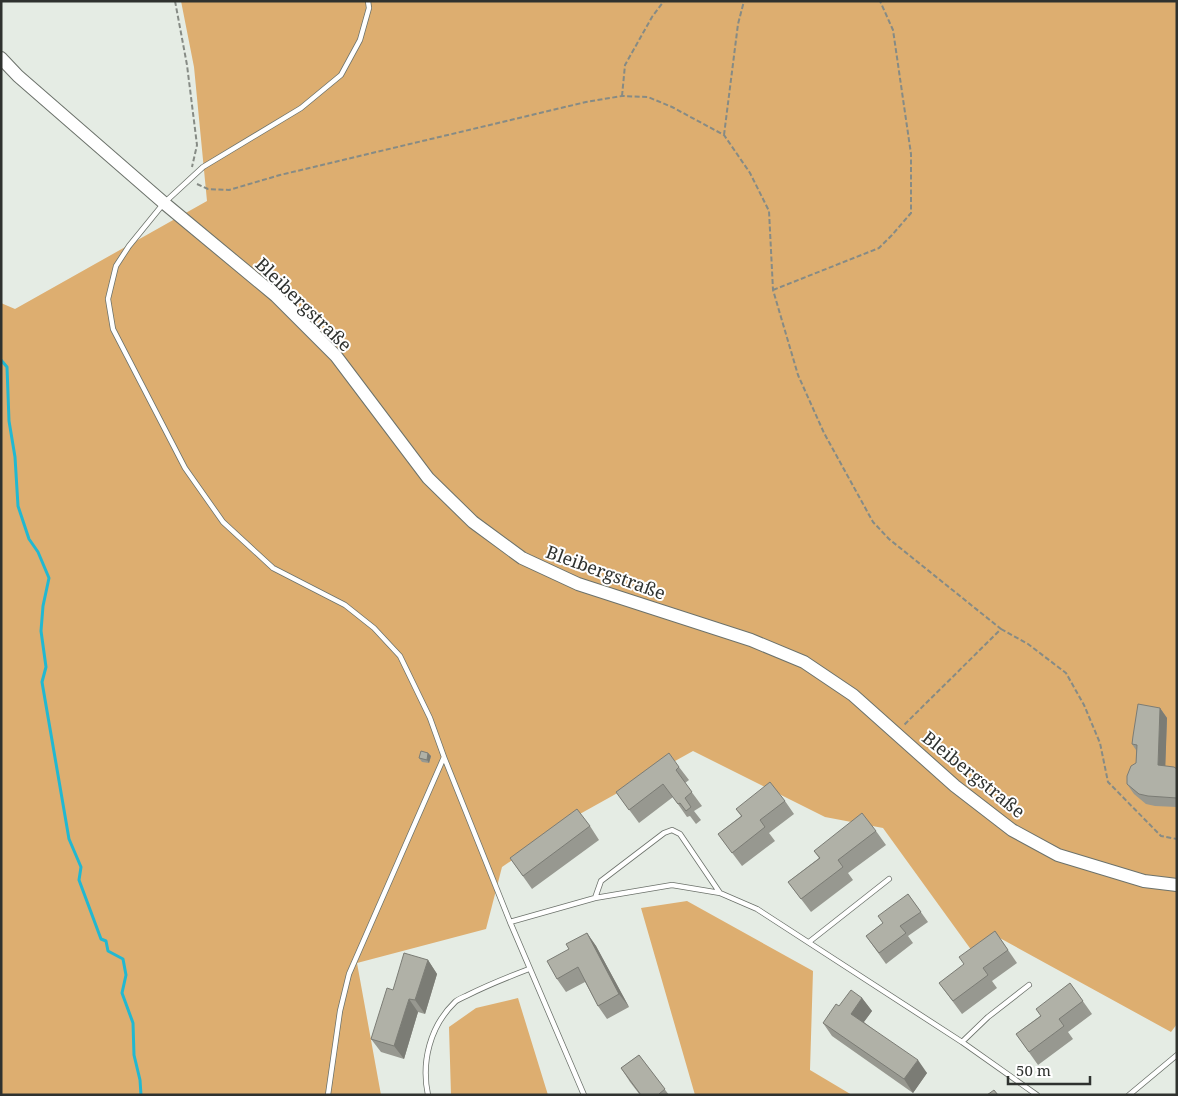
<svg xmlns="http://www.w3.org/2000/svg" width="1178" height="1096" font-family="'Noto Serif',serif">
<style>
.green{fill:#ddae70}
.lines{fill:none;stroke-linecap:round;stroke-linejoin:round}
.stream{stroke:#22b8d1;stroke-width:3}
.lane-casing{stroke:#6c726b;stroke-width:6}
.secondary-casing{stroke:#6c726b;stroke-width:14}
.path{stroke:#868b85;stroke-width:2;stroke-dasharray:5 2.5;stroke-linecap:butt}
.lane{stroke:#fff;stroke-width:4.5}
.secondary{stroke:#fff;stroke-width:12}
.wall{fill:#979890}
.shaded-wall{fill:#7b7c75}
.building{fill:#b0b1a7;stroke:#7b7c75}
.labels{text-anchor:middle;dominant-baseline:central;stroke-width:4;stroke-linejoin:round;paint-order:stroke}
.street-label{font-size:18px;fill:#2f322f;stroke:#fff}
</style>
<rect width="100%" height="100%" fill="#e5ece4"/>
<path class="green" d="M181 1H1177V1024L1171 1032 998 937 972 951 883 828 825 817 693 751 578 815 502 867 486 929 357 963 381 1095H1V303L15 309 207 201 194 67Z
M687 901 813 971 810 1070 852 1095H695L641 908Z
M518 998 548 1095H451L449 1027 476 1008Z"/>
<g class="lines">
<path class="stream" d="M1 360 7 367 9 421 15 457 18 506 29 539 38 552 49 578 43 606 41 631 46 667 42 682 69 839 81 867 79 880 101 939 106 941 108 951 123 959 126 975 122 993 133 1023 134 1055 140 1080 141 1095"/>
<g class="lane-casing">
<path id="lane" d="M368 1 369 8 360 40 341 75 301 108 203 167 164 203 129 246 116 266 108 299 113 329 185 468 223 522 273 568 345 605 374 628 400 656 430 718 444 757 510 922
M595 898 601 881 664 833 672 830 680 834 720 893
M809 942 889 879
M962 1042 988 1017 1029 985
M328 1095 340 1011 349 974 444 757
M428 1095C421 1062 430 1026 455 1002 458 999 464 997 468 995 488 985 508 977 529 969
M584 1095 510 922 595 898 672 885 720 893 757 909 962 1042 1037 1095
M1129 1095 1177 1055"/>
</g>
<g class="secondary-casing">
<path id="secondary" d="M1 58 18 76 164 203 276 296 336 356 428 478 473 522 522 558 578 584 751 640 804 662 853 695 955 786 1012 830 1058 855 1144 881 1177 885"/>
</g>
<path class="path" d="M175 1 187 65 197 145 192 167
M622 96 625 65 652 17 664 1
M724 135 738 24 744 1
M197 184 208 189 229 190 280 175 586 102 622 96 648 97 672 107 724 135 750 173 769 211 773 290 798 375 824 433 873 522 889 539 1001 629 903 726
M773 290 879 248 892 235 911 213V154L893 30 880 1
M1001 629 1028 644 1066 673 1084 705 1100 743 1108 782 1161 836 1177 839"/>
<use href="#lane" class="lane"/>
<use href="#secondary" class="secondary"/>
</g>
<path class="wall" d="M1160 708 1167 718 1165 766 1177 769V807L1155 806 1146 804 1134 794 1127 784 1136 763V750L1132 744Z
M428 753 431 756 429 763 422 762 419 758Z
M679 767 689 780 685 783 702 806 694 811 701 820 696 824 690 816 687 817 673 797 639 823 616 792Z
M785 801 794 814 769 833 775 841 742 866 718 834 741 816 736 809Z
M590 826 599 840 532 889 510 858Z
M876 831 886 845 848 873 853 880 811 912 788 882 819 858 814 851Z
M908 894 928 922 908 936 913 943 886 964 866 936 883 923Z
M995 931 1017 963 992 981 997 988 962 1014 939 983 964 965Z
M587 933 596 946 629 1007 607 1019 598 1006 585 982 566 992 557 979 569 949Z
M428 960 437 974 425 1014 418 1012 404 1059 381 1052 371 1039 393 990Z
M1070 983 1092 1014 1068 1032 1073 1039 1038 1065 1016 1034 1040 1016Z
M862 998 872 1011 864 1022 927 1073 913 1093 832 1036 823 1023 839 1006Z
M639 1055 669 1095H640L630 1082 621 1068Z"/>
<path class="shaded-wall" d="M1160 708 1167 718 1165 776 1158 765Z
M428 753 431 756 429 763 427 760Z
M587 933 596 946 629 1007 619 994Z
M428 960 437 974 425 1014 415 1000Z
M862 998 872 1011 860 1027 851 1014Z
M409 999 418 1012 404 1059 394 1046Z
M918 1060 927 1073 913 1093 904 1079Z"/>
<path class="building" d="M1138 704 1160 708 1158 765 1174 767 1177 769V798L1148 796 1139 794 1127 784V776L1131 766 1136 763 1137 745 1132 744 1133 736Z
M421 751 428 753 427 760 419 758Z
M669 753 679 767 676 770 692 792 685 798 691 807 686 811 680 803 678 804 663 784 629 810 616 792Z
M770 782 785 801 760 820 765 827 732 853 718 834 742 816 736 809Z
M577 809 590 826 523 876 510 858Z
M862 813 876 831 838 860 843 867 801 899 788 882 820 858 814 851Z
M908 894 921 912 900 926 906 933 879 953 866 936 883 923 878 916Z
M995 931 1008 950 983 968 988 975 953 1001 939 983 964 964 959 957Z
M587 933 619 994 598 1006 578 967 557 979 547 961 569 949 566 944Z
M404 953 428 960 415 1000 409 999 394 1046 371 1039 387 988 393 990Z
M1070 983 1083 1001 1059 1019 1064 1026 1029 1052 1016 1034 1041 1016 1036 1009Z
M851 990 862 998 851 1014 918 1060 904 1079 823 1023 836 1004 839 1006Z
M639 1055 665 1089 659 1094 660 1095H641L621 1068Z
M994 1090 998 1095H987Z"/>
<g class="labels">
<g class="street-label">
<text transform="translate(304 304) rotate(44)">Bleibergstraße</text>
<text transform="translate(606 572) rotate(20)">Bleibergstraße</text>
<text transform="translate(974 774) rotate(39)">Bleibergstraße</text>
</g>
</g>
<rect width="1178" height="1096" fill="none" stroke="#2f322f" stroke-width="5"/>
<path d="M1008 1076v8h82v-8" fill="none" stroke="#2f322f" stroke-width="2.5"/>
<text x="1016" y="1076" font-size="15" fill="#2f322f" stroke="#ffffff" stroke-width="4" paint-order="stroke">50 m</text>
</svg>
